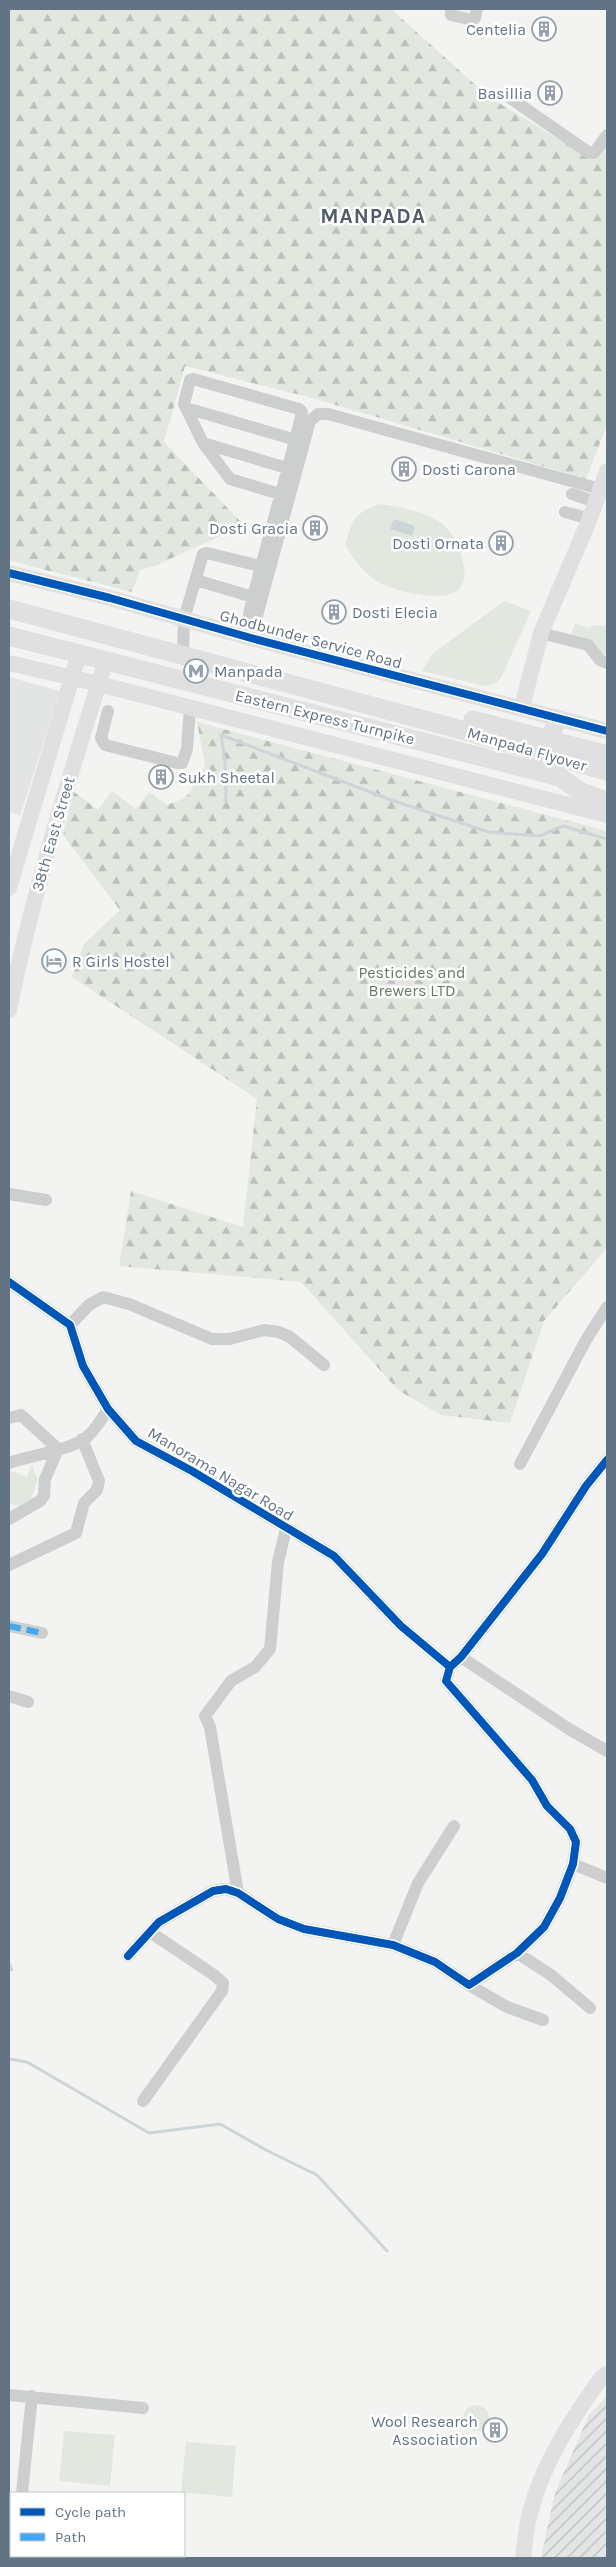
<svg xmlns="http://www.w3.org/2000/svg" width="616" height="2567" font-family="Karla,sans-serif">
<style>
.built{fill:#e3e5e4}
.industrial{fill:url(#industrial-furrows)}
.green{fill:#e2e7df}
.forest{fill:url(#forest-firs)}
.water{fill:#cdd5d8}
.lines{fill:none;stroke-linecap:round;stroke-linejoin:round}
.stream{stroke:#cdd5d8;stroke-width:3}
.street{stroke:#cdcece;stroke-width:12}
.secondary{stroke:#e0e0e1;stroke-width:16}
.primary{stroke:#e0e0e1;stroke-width:19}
.quiet{stroke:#3fa9f5;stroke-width:6;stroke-dasharray:12 6;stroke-linecap:butt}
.cycleway-casing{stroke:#fff;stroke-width:11}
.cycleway{stroke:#0057b8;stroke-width:8}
.labels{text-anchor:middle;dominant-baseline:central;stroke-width:5;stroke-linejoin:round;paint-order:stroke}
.poi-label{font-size:16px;fill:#627383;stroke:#fff;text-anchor:end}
.street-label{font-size:16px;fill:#627383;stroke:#fff}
.park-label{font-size:16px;fill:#657a61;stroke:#fff}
.district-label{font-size:21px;font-weight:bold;letter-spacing:1px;fill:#505c68;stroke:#fff}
</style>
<defs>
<pattern id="industrial-furrows" width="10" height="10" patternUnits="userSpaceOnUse" patternTransform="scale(1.25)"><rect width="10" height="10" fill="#e3e5e4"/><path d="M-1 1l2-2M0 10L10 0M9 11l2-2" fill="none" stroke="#bbbebe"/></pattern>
<pattern id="forest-firs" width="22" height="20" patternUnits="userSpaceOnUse" patternTransform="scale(1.25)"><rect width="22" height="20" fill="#e2e7df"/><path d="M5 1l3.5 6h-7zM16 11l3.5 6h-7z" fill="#bbc0ba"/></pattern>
</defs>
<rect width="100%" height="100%" fill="#f3f4f1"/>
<path class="built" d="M9 677 60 691 20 816 9 811Z"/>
<path class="industrial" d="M607 2396V2558H541L555 2493 589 2415Z"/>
<path class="green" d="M380 504C419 510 456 517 463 562 465 571 466 581 460 588 448 605 392 591 377 581 362 571 353 559 345 544 353 519 354 513 380 504Z
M504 601 531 611 501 678 494 684 485 686 422 671 432 654Z
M575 623 588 628 593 625 607 626V656L570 636Z
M32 1465 38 1479 30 1502 21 1506 9 1504V1470L27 1477Z
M463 2418a13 13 0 1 1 26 0a13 13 0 1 1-26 0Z
M64 2431 115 2435 110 2486 59 2481Z
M186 2442 236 2446 232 2497 181 2492Z"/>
<path class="forest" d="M9 9H391L489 97 591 159 607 139V425L586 479 312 398 185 366 164 442 244 525 157 565 140 570 132 592 11 561 9 551Z
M197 722 607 831V1248L544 1321 510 1423 441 1415 398 1390 301 1282 119 1266 131 1191 243 1227 257 1099 72 977 84 944 120 910 63 835 74 792 98 810 112 791 136 809 149 792 167 805 185 798 196 783 205 765Z"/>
<path class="water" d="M394 519 415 526 412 536 390 529Z"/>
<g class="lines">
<path class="stream" d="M226 801 225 761 221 735 391 800 489 832 540 836 563 826 607 839
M9 1963 12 1970
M9 2059 27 2062 149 2133 220 2124 266 2150 317 2175 387 2251"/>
<path class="street" d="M451 9V15L472 20 475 18 477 9
M506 95 588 152 594 153 607 135
M186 408 203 443
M280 494 230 479 203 443 287 468
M572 494 596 502
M565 512 590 519
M196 580 253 597
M249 614C265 546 286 480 302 412L299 409 193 379 190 380 184 404 186 408 296 440
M541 633 588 645 600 660 607 663
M251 638 310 421 318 414H328L600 489
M183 654 184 619 203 554 207 553 260 566
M108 711 101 738 105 745 177 763H182L187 749 190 707
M9 1194 46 1200
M9 1282 70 1325 83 1366 108 1409 136 1441 192 1471 334 1556 401 1626 450 1667
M70 1325 89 1305 103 1297 129 1304 212 1339H230L264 1330 279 1332 290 1337 324 1365
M9 1418 21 1415 58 1449
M9 1463C31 1455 69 1451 87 1437 96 1429 102 1419 108 1409
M520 1464 586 1340 607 1307
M9 1519 40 1501 44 1496 45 1479 58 1449
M9 1565 76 1533 84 1503 97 1490 99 1481 82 1439
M9 1626 42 1633
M461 1657 569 1729 607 1751
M9 1696 28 1702
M573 1864 607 1878
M238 1893 210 1727 205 1716 231 1681 255 1667 270 1649 278 1562 286 1529
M393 1945 418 1883 454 1826
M517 1953 551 1975 590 2008
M128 1956 159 1922 213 1891 226 1889 238 1893 278 1919 304 1929 393 1945 435 1962 469 1985 517 1953 544 1927 560 1898 573 1864 576 1842 570 1829 547 1806 532 1780 446 1681 450 1667 461 1657 542 1554 586 1486 607 1460
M469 1985 507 2007 543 2020
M143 2101 222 1991 223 1983 214 1975 150 1932
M9 2395 143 2408
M22 2493 32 2396
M16 2558V2556"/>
<path class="secondary" d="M9 573 110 598 251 638 607 731
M9 663 99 684 607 815
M522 707 541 633 588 523 607 471
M9 888 79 654
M9 1010C33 891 70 776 106 660
M523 2558C525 2543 526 2527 530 2513 543 2462 572 2419 601 2378L607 2374"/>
<path class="primary" d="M9 609 447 726 607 771
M9 636 560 777 581 792 607 801
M473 720 607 755
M550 740 557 719"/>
<path class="quiet" d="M9 1626 42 1633"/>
<g class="cycleway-casing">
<path id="cycleway" d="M9 573 110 598 251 638 607 731
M9 1282 70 1325 83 1366 108 1409 136 1441 192 1471 334 1556 401 1626 450 1667
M128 1956 159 1922 213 1891 226 1889 238 1893 278 1919 304 1929 393 1945 435 1962 469 1985 517 1953 544 1927 560 1898 573 1864 576 1842 570 1829 547 1806 532 1780 446 1681 450 1667 461 1657 542 1554 586 1486 607 1460"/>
</g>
<use href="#cycleway" class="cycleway"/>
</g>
<defs>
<g id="building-ring" transform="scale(1.25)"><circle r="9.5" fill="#fff" stroke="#95a0aa" stroke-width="1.5"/><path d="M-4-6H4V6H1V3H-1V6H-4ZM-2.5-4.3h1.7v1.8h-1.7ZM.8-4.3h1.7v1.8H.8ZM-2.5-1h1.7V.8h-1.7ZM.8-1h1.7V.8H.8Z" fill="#95a0aa"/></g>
<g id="metro-ring" transform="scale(1.25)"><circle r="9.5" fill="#fff" stroke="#95a0aa" stroke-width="1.5"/><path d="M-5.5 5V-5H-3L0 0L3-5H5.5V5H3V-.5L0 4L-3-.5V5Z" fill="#95a0aa"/></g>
<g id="hotel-ring" transform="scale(1.25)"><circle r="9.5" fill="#fff" stroke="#95a0aa" stroke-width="1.5"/><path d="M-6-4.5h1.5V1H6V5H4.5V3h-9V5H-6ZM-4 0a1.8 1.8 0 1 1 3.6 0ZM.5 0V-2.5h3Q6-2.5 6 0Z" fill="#95a0aa"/></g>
</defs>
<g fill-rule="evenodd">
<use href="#building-ring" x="544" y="29"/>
<use href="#building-ring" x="550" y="93"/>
<use href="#building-ring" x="404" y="469"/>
<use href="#building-ring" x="315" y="528"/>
<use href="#building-ring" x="501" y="543"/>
<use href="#building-ring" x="334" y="612"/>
<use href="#metro-ring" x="196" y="671"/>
<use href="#building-ring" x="161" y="777"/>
<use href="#hotel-ring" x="54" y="961"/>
<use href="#building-ring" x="495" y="2430"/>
</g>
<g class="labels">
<g class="poi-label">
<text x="526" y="29">Centelia</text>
<text x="532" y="93">Basillia</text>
<text x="422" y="469" text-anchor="start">Dosti Carona</text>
<text x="298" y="528">Dosti Gracia</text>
<text x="484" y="543">Dosti Ornata</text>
<text x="352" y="612" text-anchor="start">Dosti Elecia</text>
<text x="214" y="671" text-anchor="start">Manpada</text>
<text x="178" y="777" text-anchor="start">Sukh Sheetal</text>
<text x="72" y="961" text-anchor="start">R Girls Hostel</text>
<text x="478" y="2421">Wool Research<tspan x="478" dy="18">Association</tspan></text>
</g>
<g class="street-label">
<text transform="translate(311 639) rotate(15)">Ghodbunder Service Road</text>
<text transform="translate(325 717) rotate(14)">Eastern Express Turnpike</text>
<text transform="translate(527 749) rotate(16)">Manpada Flyover</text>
<text transform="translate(53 834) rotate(-74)">38th East Street</text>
<text transform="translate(221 1474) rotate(31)">Manorama Nagar Road</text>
</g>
<g class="park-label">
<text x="412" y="972">Pesticides and<tspan x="412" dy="18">Brewers LTD</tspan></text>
</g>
<g class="district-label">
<text x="373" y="216">MANPADA</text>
</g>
</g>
<rect width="616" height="2567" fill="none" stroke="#627383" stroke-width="20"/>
<rect x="10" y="2492" width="175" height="65" fill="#ffffff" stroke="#c0c7cd"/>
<rect x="20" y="2508" width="25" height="8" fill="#0057b8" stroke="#c0c7cd"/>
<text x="55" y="2517" font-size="15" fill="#627383">Cycle path</text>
<rect x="20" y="2533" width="25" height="8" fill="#3fa9f5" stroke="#c0c7cd"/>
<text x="55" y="2542" font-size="15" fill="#627383">Path</text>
</svg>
